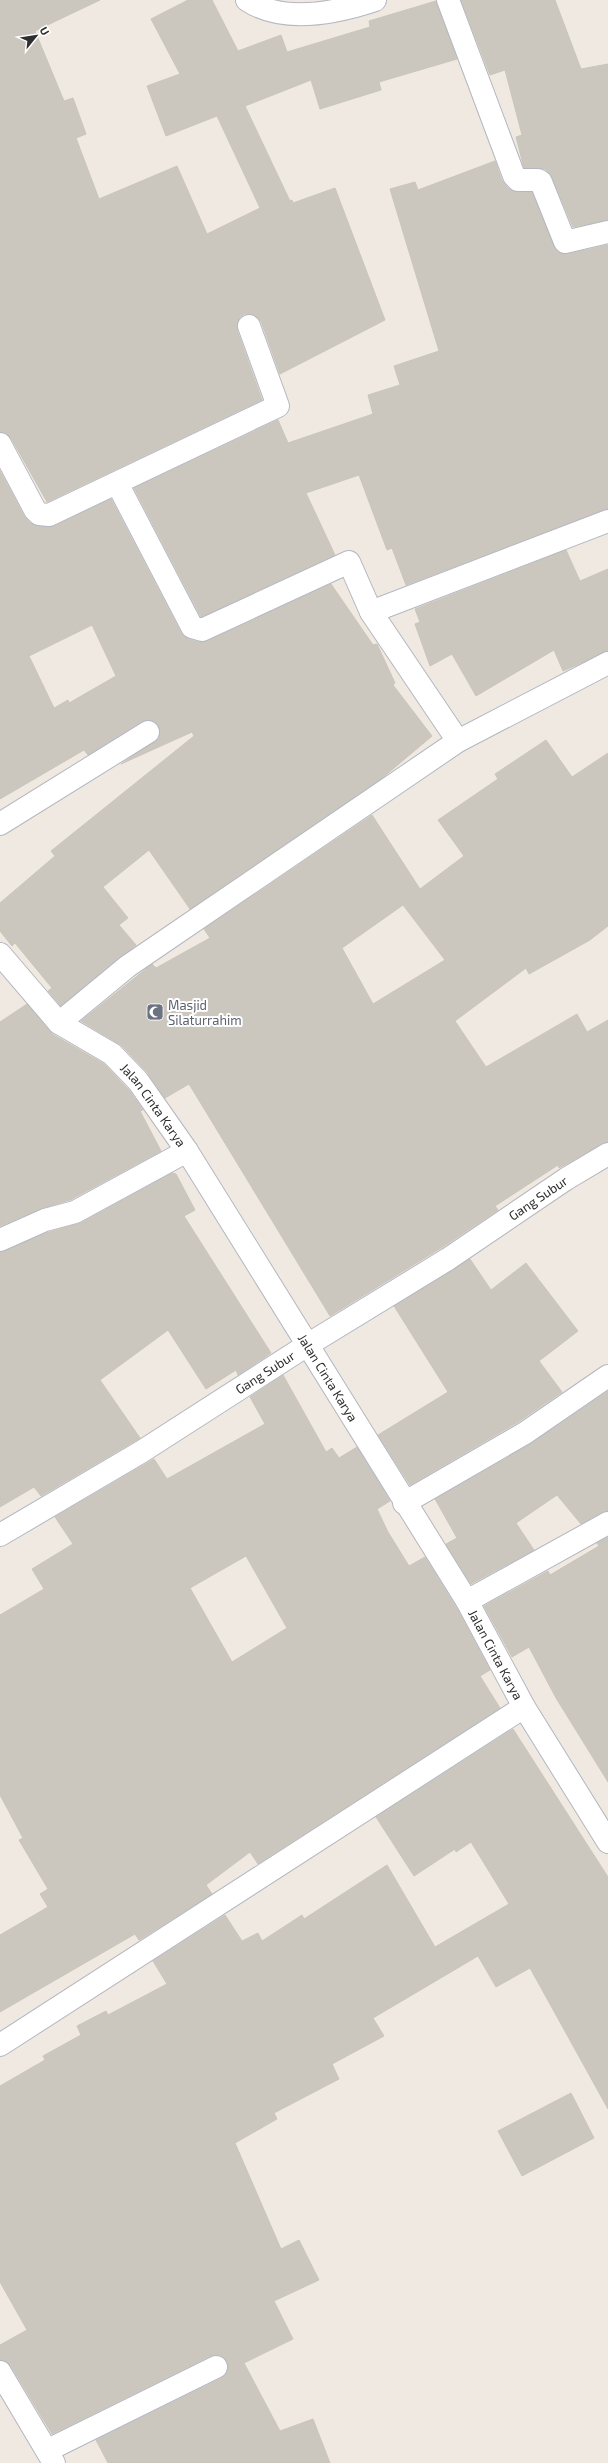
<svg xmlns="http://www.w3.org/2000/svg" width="608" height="2463" font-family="'Exo 2',sans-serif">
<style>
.building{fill:#cbc7bf;stroke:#cbc5ba;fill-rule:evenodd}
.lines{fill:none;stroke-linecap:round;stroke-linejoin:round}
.minor-casing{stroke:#b4b7c1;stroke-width:24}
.minor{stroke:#fff;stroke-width:22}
.labels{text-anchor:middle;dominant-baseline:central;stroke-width:4;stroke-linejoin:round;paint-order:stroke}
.worship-label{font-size:13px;fill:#5b616d;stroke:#fff;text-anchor:start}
.street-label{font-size:13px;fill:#2e2e2e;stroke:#fff}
</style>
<rect width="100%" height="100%" fill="#efe9e1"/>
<path class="building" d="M0 0H100L35 31 64 101 73 98 86 134 76 138 99 199 177 166 207 234 260 208 217 116 166 136 147 86 180 74 151 19 188 0H212L238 51 281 35 287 52 370 27 369 21 436 1 457 59 379 82 381 90 320 109 311 80 245 106 290 201 292 200 293 203 335 188 385 320 280 374 261 321 252 314H244L239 318 237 330 262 400 47 502 11 438 6 433 0 432Z
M461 0H555L581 69 608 64V220L573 227 552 177 545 169 524 168 516 137 522 135 505 70 490 75Z
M495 161 502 181 509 189 518 192H532L557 252 568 254 608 245V509L406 585 392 548 387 550 359 475 306 493 335 555 201 617 134 488 278 420 288 443 373 414 368 395 400 385 394 366 439 351 390 189 415 182 418 190Z
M0 471 24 516 30 523 38 526H54L111 499 181 633 188 639 198 642 207 641 331 584 373 645 377 644 395 683 393 685 432 736 381 779 190 909 149 850 103 887 128 918 119 925 136 945 61 1006 48 991 52 988 15 943 12 946 0 931V903L55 856 51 851 194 736 192 732 121 764 159 738 158 725 154 721H142L88 755 84 750 0 799ZM92 625 116 676 69 703 68 700 54 708 29 656Z
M566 550 580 581 608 569V651L563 671 554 650 476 696 452 654 430 666 415 624 420 622 415 609Z
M546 740 572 777 608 753V926L590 940 529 974 526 968 455 1021 486 1067 577 1014 587 1032 608 1020V1142L559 1168 558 1165 495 1206 498 1210 441 1248 330 1316 189 1084 165 1098 147 1072 121 1045 81 1021 152 964 156 968 210 938 204 929 372 815 420 889 464 856 438 820 498 779 495 774ZM403 905 445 960 373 1004 342 948Z
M27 1004 52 1034 104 1064 128 1089 143 1110 140 1111 161 1151 70 1200 40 1209 0 1226V1022Z
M172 1173 176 1174 195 1210 184 1216 271 1353 238 1375 236 1370 206 1389 168 1330 100 1380 140 1438 41 1496 34 1487 0 1507V1252L49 1232 81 1223Z
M470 1259 491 1290 526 1263 578 1331 539 1361 562 1392 518 1422 410 1485 378 1435 448 1392 394 1306Z
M283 1375 326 1452 332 1448 339 1458 357 1447 390 1501 377 1509 388 1532 409 1566 425 1557 456 1607 490 1670 480 1676 500 1708 258 1864 250 1852 206 1885 212 1894 139 1940 135 1934 0 2012V1935L48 1907 40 1894 48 1889 19 1840 23 1838 0 1795V1615L44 1589 32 1569 73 1544 55 1517 154 1459 167 1479 265 1424 250 1397ZM246 1556 287 1628 232 1662 190 1588Z
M608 1391V1511L581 1524 557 1495 516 1523 534 1550 471 1584 446 1544 457 1538 435 1499 532 1443Z
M608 1537V1782L556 1698 529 1647 512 1657 484 1606 548 1571 550 1575 599 1546 597 1543Z
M513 1729 608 1877V2109L530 1968 496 1987 478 1956 373 2018 384 2036 332 2064 339 2079 274 2113 277 2119 235 2143 281 2249 299 2240 319 2280 274 2301 293 2339 244 2363 280 2431 313 2419 330 2463H108L96 2440 222 2378 228 2367 227 2361 217 2355 210 2356 52 2434 11 2366 0 2360V2345L27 2330 0 2282V2086L45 2060 43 2056 81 2035 77 2026 106 2011 108 2015 167 1984 153 1961 225 1915 242 1941 258 1933 262 1941 302 1915 304 1919 387 1865 435 1947 509 1904 471 1842 456 1852 455 1849 414 1876 376 1817Z
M571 2093 594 2138 522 2176 498 2131Z"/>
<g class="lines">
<g class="minor-casing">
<g id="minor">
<path d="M247 0C283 24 336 13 375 0"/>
<path d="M448 0 514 176 518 180H538L541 182 565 242 608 232"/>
<path d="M0 444 35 510 39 514 49 515 278 406 249 326"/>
<path d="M117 483 192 627 202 630 349 562 371 612 458 741"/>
<path d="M371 612 608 521"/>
<path d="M0 824 148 732"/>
<path id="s1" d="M0 954 59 1023 112 1054 138 1081 187 1151 467 1601 524 1707 608 1842"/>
<path d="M59 1023 128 966 458 741 608 663"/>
<path d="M0 1240 45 1220 75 1212 187 1151"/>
<path d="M404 1503 525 1433 608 1376"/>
<path id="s2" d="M0 1535 141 1452 309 1344 448 1259 566 1179 608 1154"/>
<path d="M467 1601 608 1523"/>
<path d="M0 2045 524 1707"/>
<path d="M0 2372 54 2463"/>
<path d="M48 2450 216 2367"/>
</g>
</g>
<use href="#minor" class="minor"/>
</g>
<defs>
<g id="mosque-square" transform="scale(0.9)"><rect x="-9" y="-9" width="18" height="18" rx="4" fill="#6b7280" stroke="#fff"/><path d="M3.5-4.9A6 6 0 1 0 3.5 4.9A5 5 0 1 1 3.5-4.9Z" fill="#fff"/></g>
</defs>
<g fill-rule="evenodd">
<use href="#mosque-square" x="155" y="1012"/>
</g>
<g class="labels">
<g class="worship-label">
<text x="168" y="1005">Masjid<tspan x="168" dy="15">Silaturrahim</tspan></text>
</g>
<g class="street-label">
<text stroke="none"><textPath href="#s1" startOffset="218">Jalan Cinta Karya</textPath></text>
<text stroke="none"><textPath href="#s2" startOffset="635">Gang Subur</textPath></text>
<text stroke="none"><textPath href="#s2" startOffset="311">Gang Subur</textPath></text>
<text stroke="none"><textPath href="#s1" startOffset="542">Jalan Cinta Karya</textPath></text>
<text stroke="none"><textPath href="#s1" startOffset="866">Jalan Cinta Karya</textPath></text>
</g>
</g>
<g transform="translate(36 36) rotate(60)" stroke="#ffffff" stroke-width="3" paint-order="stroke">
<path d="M0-3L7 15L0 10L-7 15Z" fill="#2e2e2e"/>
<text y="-6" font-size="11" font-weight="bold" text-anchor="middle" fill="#2e2e2e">U</text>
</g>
</svg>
